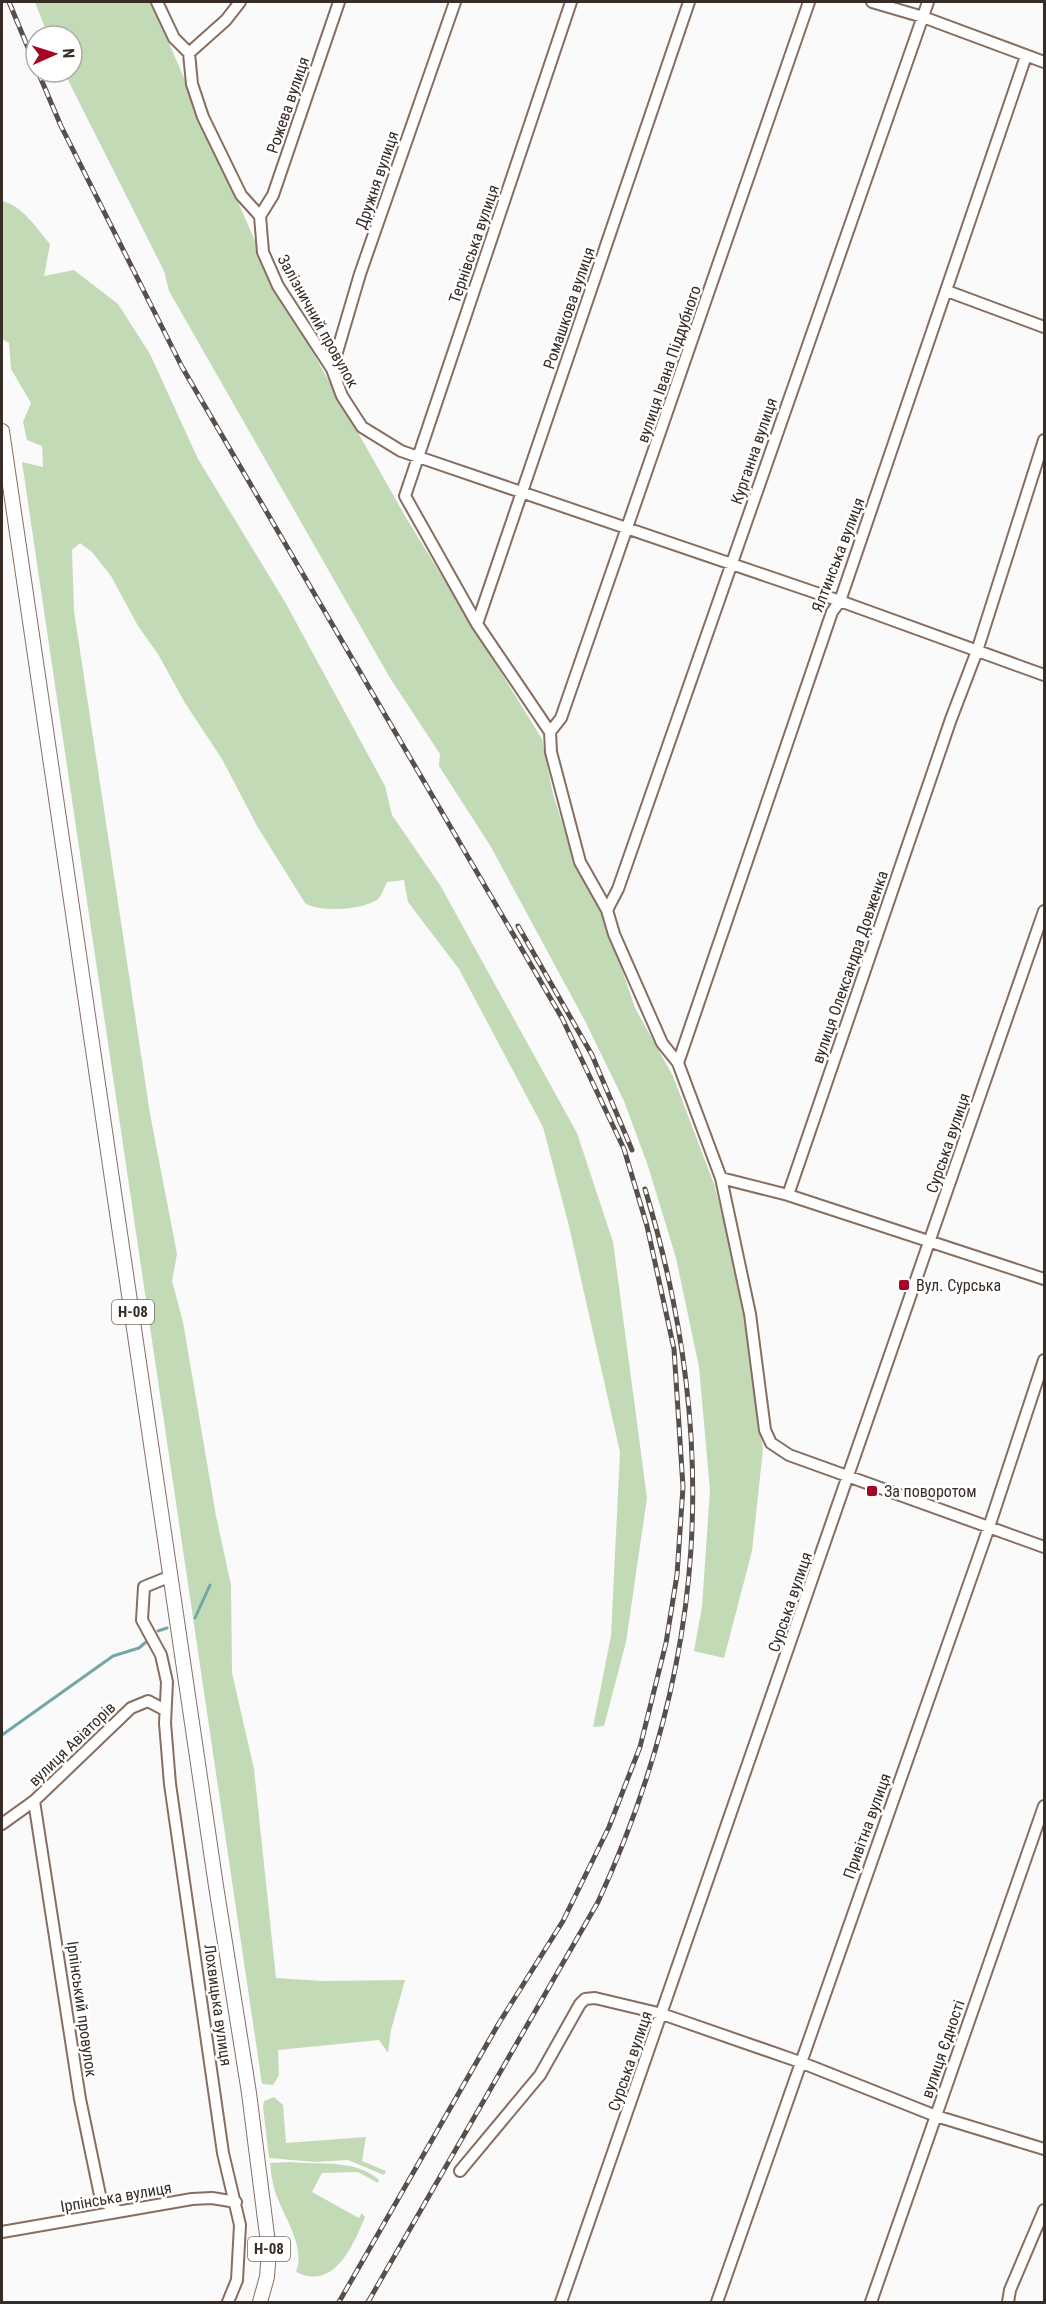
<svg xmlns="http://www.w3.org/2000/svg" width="1046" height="2304" font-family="'Roboto Condensed',sans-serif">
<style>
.green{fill:#c3dab7}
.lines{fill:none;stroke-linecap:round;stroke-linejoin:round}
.stream{stroke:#75a6a6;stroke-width:3}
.minor-casing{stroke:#886e61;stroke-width:14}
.major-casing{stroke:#886e61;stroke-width:16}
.minor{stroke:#fff;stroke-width:10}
.major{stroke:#fff;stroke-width:14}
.rail-casing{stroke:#584f4a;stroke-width:5}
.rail{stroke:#fff;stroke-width:3;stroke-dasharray:9;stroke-linecap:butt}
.poi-dot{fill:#a40627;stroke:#fff;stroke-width:2}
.labels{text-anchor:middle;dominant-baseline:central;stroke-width:5;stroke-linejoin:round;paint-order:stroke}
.shield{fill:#fff;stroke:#736b67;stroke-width:1.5}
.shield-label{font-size:15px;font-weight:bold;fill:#372c26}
.street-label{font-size:16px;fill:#372c26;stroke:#fff}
.poi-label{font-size:16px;fill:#372c26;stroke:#fff;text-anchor:start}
</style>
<rect width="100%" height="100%" fill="#fafafa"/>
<path class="green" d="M35 2H151L272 280 405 516 542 739 553 794 576 867 603 913 635 1008 673 1076 714 1184 736 1269 763 1449 752 1551 724 1658 694 1651 702 1607 710 1490 699 1367 676 1258 648 1166 624 1101 585 1021 491 847 439 766 440 754 390 678 169 291 164 271 64 72H72V36H48Z
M2 201C22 205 37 229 50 244L44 276 74 270 118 304 150 354 198 459 285 602 385 786 392 815 440 885 577 1133 613 1242 647 1498 626 1642 604 1726 593 1727 611 1636 620 1452 569 1226 543 1127 459 969 408 902 404 880 387 882C384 888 382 895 378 899 364 910 319 913 305 903L257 826 222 759 185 703 158 654 138 626 111 576 92 552 80 543 72 550 74 611 150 1114 177 1254 172 1281 183 1322 216 1516 231 1585 232 1673 254 1769 276 1978 322 1981 405 1980 391 2030 388 2053 379 2040 278 2050 279 2075 273 2085 262 2084 22 462 43 467 42 446 27 440 23 422 31 403 11 369 9 343 2 339Z
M274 2097 283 2105 286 2143 366 2137 362 2161 386 2171 384 2175 348 2160 315 2162 269 2158 263 2107 264 2101Z
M290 2162C321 2165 355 2159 379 2180L378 2183 358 2172 322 2173 312 2192 359 2218 362 2213 365 2217C353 2246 334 2291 296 2272 306 2245 283 2217 275 2191 272 2182 271 2172 270 2163Z"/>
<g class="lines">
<path class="stream" d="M195 1618 210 1585
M158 1631 167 1628
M2 1735 113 1656 139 1648 146 1642"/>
<g class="minor-casing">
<path id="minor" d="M157 2 174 38 189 53 192 84 203 117 241 195 260 216 263 252 278 286 332 369 342 396 362 427 401 451 840 601 1044 675
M571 2 405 496 477 624 550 732 551 752 580 862 607 910 614 934 662 1043 678 1063 721 1178
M872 2 923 17 1044 62
M189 53 226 20 240 2
M260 216 273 195 339 2
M947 291 1044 327
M332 369 360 274 455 2
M1044 440 977 651 951 719 788 1195 721 1178 750 1314 765 1430 771 1443 789 1455 1044 1547
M477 624 689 2
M550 732 561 718 809 2
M607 910 618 889 928 2
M678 1063 832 612 840 601 1026 56
M788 1195 1044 1279
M171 1576 144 1587 142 1620 161 1655 167 1682 165 1723 170 1784 223 2153 240 2225 237 2280 228 2302
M34 1801 80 2099 101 2200 118 2211
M2 1824 34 1801 131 1708 148 1701 165 1710
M460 2171 540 2075 580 2004 585 1999 595 1998 662 2014 800 2062 936 2116 1044 2149
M2 2232 192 2199 212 2198 236 2202
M561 2302 1044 911
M717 2302 989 1527 1044 1360
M871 2302 1044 1806
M1008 2302 1010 2290 1044 2210"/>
</g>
<g class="major-casing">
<path id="major" d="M2 431 216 1886 249 2093 269 2251 267 2277 260 2302"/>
</g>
<use href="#minor" class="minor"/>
<use href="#major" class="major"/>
<g class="rail-casing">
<path id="rail" d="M9 2 36 67
M38 72 61 126 182 367 562 1018 624 1149 647 1226 674 1349 683 1487 677 1575 666 1643 640 1747 609 1827 563 1921 499 2023 339 2302
M518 926 592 1055 632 1150
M368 2302 598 1902C707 1665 721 1439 645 1189"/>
</g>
<use href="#rail" class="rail"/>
</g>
<g class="poi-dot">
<rect x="898" y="1279" width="12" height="12" rx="3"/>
<rect x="866" y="1485" width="12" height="12" rx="3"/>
</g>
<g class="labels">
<g class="shield">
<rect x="112" y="1300" width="42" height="24" rx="4.5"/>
<rect x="248" y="2237" width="42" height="24" rx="4.5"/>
</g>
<g class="shield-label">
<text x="133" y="1312">Н-08</text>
<text x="269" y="2249">Н-08</text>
</g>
<g class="street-label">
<text transform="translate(288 105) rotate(-71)">Рожева вулиця</text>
<text transform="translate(377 180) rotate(-71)">Дружня вулиця</text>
<text transform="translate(474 244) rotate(-71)">Тернівська вулиця</text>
<text transform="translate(569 308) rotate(-71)">Ромашкова вулиця</text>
<text transform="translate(318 321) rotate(61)">Залізничний провулок</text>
<text transform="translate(669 364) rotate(-71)">вулиця Івана Піддубного</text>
<text transform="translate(754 451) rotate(-71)">Курганна вулиця</text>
<text transform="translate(838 555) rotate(-69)">Ялтинська вулиця</text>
<text transform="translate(850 967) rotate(-71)">вулиця Олександра Довженка</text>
<text transform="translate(948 1143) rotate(-71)">Сурська вулиця</text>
<text transform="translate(790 1602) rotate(-71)">Сурська вулиця</text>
<text transform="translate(72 1744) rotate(-44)">вулиця Авіаторів</text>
<text transform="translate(867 1826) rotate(-70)">Привітна вулиця</text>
<text transform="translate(218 2005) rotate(82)">Лохвицька вулиця</text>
<text transform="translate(82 2009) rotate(82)">Ірпінський провулок</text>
<text transform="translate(943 2049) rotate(-71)">вулиця Єдності</text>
<text transform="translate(630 2061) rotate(-71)">Сурська вулиця</text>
<text transform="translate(116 2197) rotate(-10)">Ірпінська вулиця</text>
</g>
<g class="poi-label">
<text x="916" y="1285">Вул. Сурська</text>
<text x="884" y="1491">За поворотом</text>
</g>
</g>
<rect width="1046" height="2304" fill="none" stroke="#372c26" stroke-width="6"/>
<g transform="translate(54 54) rotate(87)"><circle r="28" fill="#ffffff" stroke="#afaba8" stroke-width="1.5"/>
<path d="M0-4.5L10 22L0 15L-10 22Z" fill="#a40627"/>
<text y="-9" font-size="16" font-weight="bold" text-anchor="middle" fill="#372c26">N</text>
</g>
</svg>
